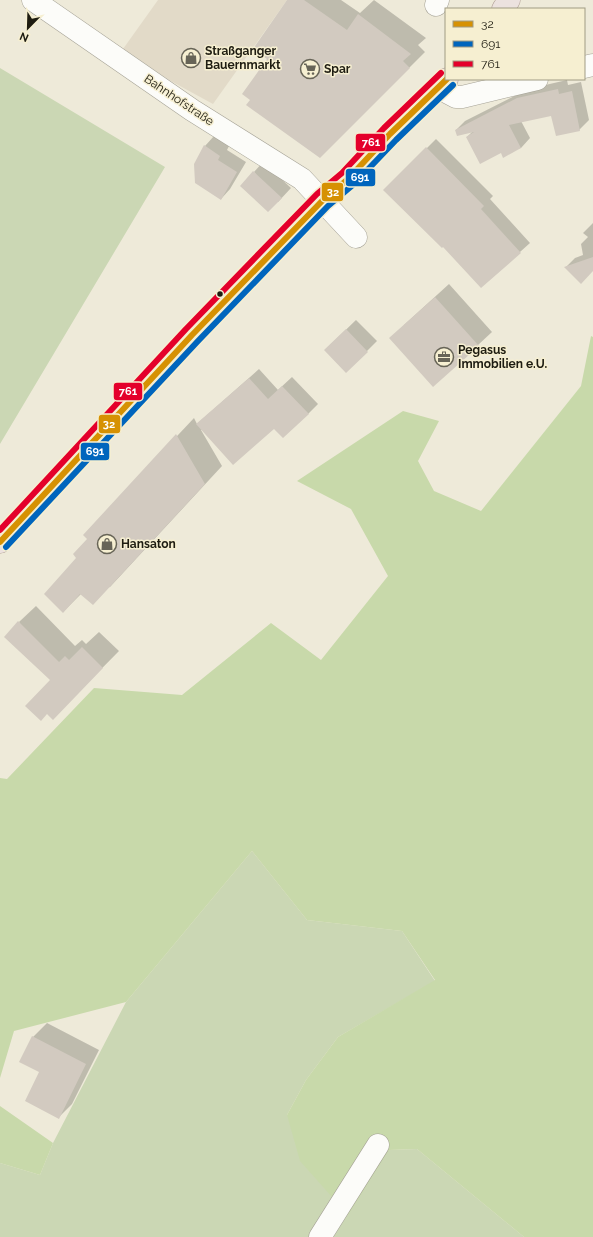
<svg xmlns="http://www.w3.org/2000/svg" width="593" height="1237" font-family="Raleway,sans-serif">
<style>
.commercial{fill:#e2dac8}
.green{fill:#cbd7b4}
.forest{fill:#c8d9aa}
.shadow{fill:#0003}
.building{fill:#d2cac0}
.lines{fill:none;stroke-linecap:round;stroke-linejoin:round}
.minor-casing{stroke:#a5a296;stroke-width:23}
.major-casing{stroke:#af9d93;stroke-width:23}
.minor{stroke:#fcfcf9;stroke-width:22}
.major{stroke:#ece2df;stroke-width:22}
.bus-1-casing{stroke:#f6efd1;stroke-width:9}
.bus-2-casing{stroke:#f6efd1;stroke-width:9}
.bus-3-casing{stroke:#f6efd1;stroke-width:9}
.bus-1{stroke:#d69103;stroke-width:6}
.bus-2{stroke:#0065bd;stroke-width:6}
.bus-3{stroke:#e4002b;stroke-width:6}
.bus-dot{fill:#1e1c11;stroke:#f6efd1;stroke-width:1.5}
.labels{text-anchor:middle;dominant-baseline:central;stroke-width:3;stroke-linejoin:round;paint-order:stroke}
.poi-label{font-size:12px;font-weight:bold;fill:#1e1c11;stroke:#f6efd1;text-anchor:start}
.street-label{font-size:12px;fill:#1e1c11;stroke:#f6efd1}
.line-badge{stroke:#f6efd1;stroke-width:1.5}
.badge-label{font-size:11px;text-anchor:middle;font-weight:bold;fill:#fff}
</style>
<rect width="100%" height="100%" fill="#eeead9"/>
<path class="commercial" d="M158 0H287L213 104 169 80 123 49Z"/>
<path class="green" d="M0 68 165 167 0 444Z
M252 851 307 920 402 931 435 981 338 1037 306 1080 287 1115 389 1150 417 1149 524 1237H0V1163L40 1175 53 1143 126 1002Z"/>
<path class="forest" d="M591 336 593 337V1237H524L417 1149 389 1150 348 1215 300 1161 287 1115 306 1080 338 1037 435 980 402 931 307 920 252 851 126 1002 14 1031 0 1078V778L7 779 94 688 182 695 271 623 321 660 388 576 351 509 297 481 403 411 439 421 418 461 434 491 481 511 581 386Z
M0 1106 53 1143 40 1175 0 1163Z"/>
<path class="shadow" d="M288 0H341L360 13 374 0 426 38 418 45 425 52 320 157 251 99 269 58Z
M567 80 568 85 581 82 589 120 579 130 552 114 521 121 530 138 521 148 501 152 467 137 472 132 456 130 465 121 528 89Z
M214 136 229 146 227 150 246 162 230 189 221 199 205 146Z
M436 139 493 196 490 199 530 243 481 287 444 245 385 190Z
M263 162 291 188 278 202 254 172Z
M593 223V270L566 267 575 258 583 255 581 244 588 237 583 233Z
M449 284 492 332 478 345 404 325Z
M356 320 377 341 346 372 325 350Z
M259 369 278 390 292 377 318 404 308 414 201 430 222 466 110 587 81 594 63 612 77 558 88 539 84 535 194 418 197 424Z
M36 606 75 646 82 640 86 644 99 632 119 651 53 718 52 680 19 622Z
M47 1023 99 1050 72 1104 59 1117 41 1072 33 1037Z"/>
<path class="building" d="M287 0H304L347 30 358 14 411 54 403 61 410 68 320 158 246 105 250 100 242 94 267 59 253 49Z
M558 89 559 94 572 91 580 131 556 136 551 116 509 125 521 148 503 158 501 153 480 164 466 137 474 132 457 136 455 130 517 98Z
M204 145 220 156 218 160 237 172 221 200 195 183 194 164Z
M426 147 484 206 481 209 521 253 481 288 443 247 442 248 383 190Z
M253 171 282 198 268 212 240 186Z
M593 257V271L581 284 564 267Z
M435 297 479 346 433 387 389 338Z
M346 329 368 352 346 373 324 350Z
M249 378 268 399 282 386 309 414 283 438 274 429 233 465 196 424Z
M176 434 205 484 93 605 80 594 63 613 44 594 76 558 73 554 87 539 83 535Z
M18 621 59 662 65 656 69 660 82 647 103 668 53 720 47 714 41 721 25 706 50 680 4 637Z
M32 1036 86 1064 59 1119 25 1101 39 1072 19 1062Z"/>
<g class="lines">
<g class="minor-casing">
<path id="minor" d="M33 0 192 110 302 179 356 237
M436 5 438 0
M584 67 593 65
M439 88 456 97H462L537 79
M320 1237 378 1145"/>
</g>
<g class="major-casing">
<path id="major" d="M503 9 509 0
M0 542 192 335 323 200 348 179 390 134 447 79"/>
</g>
<use href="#minor" class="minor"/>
<use href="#major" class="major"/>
<g class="bus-1-casing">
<path id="bus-1" d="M0 542 192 335 323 200 348 179 390 134 447 79"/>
</g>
<g class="bus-2-casing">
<path id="bus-2" d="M6 547 198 341 328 206 354 184 396 140 453 85"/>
</g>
<g class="bus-3-casing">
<path id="bus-3" d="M0 530 186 329 317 194 342 173 384 128 441 73"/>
</g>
<use href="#bus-1" class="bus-1"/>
<use href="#bus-2" class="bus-2"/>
<use href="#bus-3" class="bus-3"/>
</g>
<defs>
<g id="shop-ring" transform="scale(1)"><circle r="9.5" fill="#f6efd1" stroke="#676457" stroke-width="1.5"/><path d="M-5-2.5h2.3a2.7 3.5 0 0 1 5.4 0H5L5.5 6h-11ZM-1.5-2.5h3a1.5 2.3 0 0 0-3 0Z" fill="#676457"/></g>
<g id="supermarket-ring" transform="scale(1)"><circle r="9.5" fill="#f6efd1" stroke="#676457" stroke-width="1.5"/><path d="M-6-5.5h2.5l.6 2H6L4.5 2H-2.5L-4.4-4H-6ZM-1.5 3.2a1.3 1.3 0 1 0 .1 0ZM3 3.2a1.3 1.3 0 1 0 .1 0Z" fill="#676457"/></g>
<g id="office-ring" transform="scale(1)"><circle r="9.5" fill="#f6efd1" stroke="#676457" stroke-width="1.5"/><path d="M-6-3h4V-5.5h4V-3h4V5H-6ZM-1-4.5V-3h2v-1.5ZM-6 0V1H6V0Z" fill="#676457"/></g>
</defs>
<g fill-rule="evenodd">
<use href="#shop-ring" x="191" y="58"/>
<use href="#supermarket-ring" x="310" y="69"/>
<use href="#office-ring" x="444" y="357"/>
<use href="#shop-ring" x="107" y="544"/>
</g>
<circle class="bus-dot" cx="220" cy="294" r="3.5"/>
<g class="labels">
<g class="poi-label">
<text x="205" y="51">Straßganger<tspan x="205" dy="14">Bauernmarkt</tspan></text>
<text x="324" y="69">Spar</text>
<text x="458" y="350">Pegasus<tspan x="458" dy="14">Immobilien e.U.</tspan></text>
<text x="121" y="544">Hansaton</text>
</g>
<g class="street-label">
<text transform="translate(179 100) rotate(34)">Bahnhofstraße</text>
</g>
</g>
<g class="line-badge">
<rect x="355" y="133" width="31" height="19" rx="4" fill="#e4002b"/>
<rect x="345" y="168" width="31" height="19" rx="4" fill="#0065bd"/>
<rect x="321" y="182" width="23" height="20" rx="4" fill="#d69103"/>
<rect x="113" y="382" width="30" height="19" rx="4" fill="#e4002b"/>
<rect x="98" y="414" width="23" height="20" rx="4" fill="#d69103"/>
<rect x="80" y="442" width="30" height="19" rx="4" fill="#0065bd"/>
</g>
<g class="badge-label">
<text x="371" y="146">761</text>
<text x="360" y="181">691</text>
<text x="333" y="196">32</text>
<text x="128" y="395">761</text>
<text x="109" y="428">32</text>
<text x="95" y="455">691</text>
</g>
<rect x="445" y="8" width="140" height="72" fill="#f6efd1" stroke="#a09b84"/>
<rect x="453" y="21" width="20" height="6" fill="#d69103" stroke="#a09b84"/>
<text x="481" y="28" font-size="12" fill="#1e1c11">32</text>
<rect x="453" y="41" width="20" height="6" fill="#0065bd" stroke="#a09b84"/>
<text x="481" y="48" font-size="12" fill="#1e1c11">691</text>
<rect x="453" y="61" width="20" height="6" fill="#e4002b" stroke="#a09b84"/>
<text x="481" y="68" font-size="12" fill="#1e1c11">761</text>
<g transform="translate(28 28) rotate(203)" stroke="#f6efd1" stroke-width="3" paint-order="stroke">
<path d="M0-3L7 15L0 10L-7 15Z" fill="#1e1c11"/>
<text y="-6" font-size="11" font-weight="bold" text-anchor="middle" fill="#1e1c11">N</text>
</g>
</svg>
